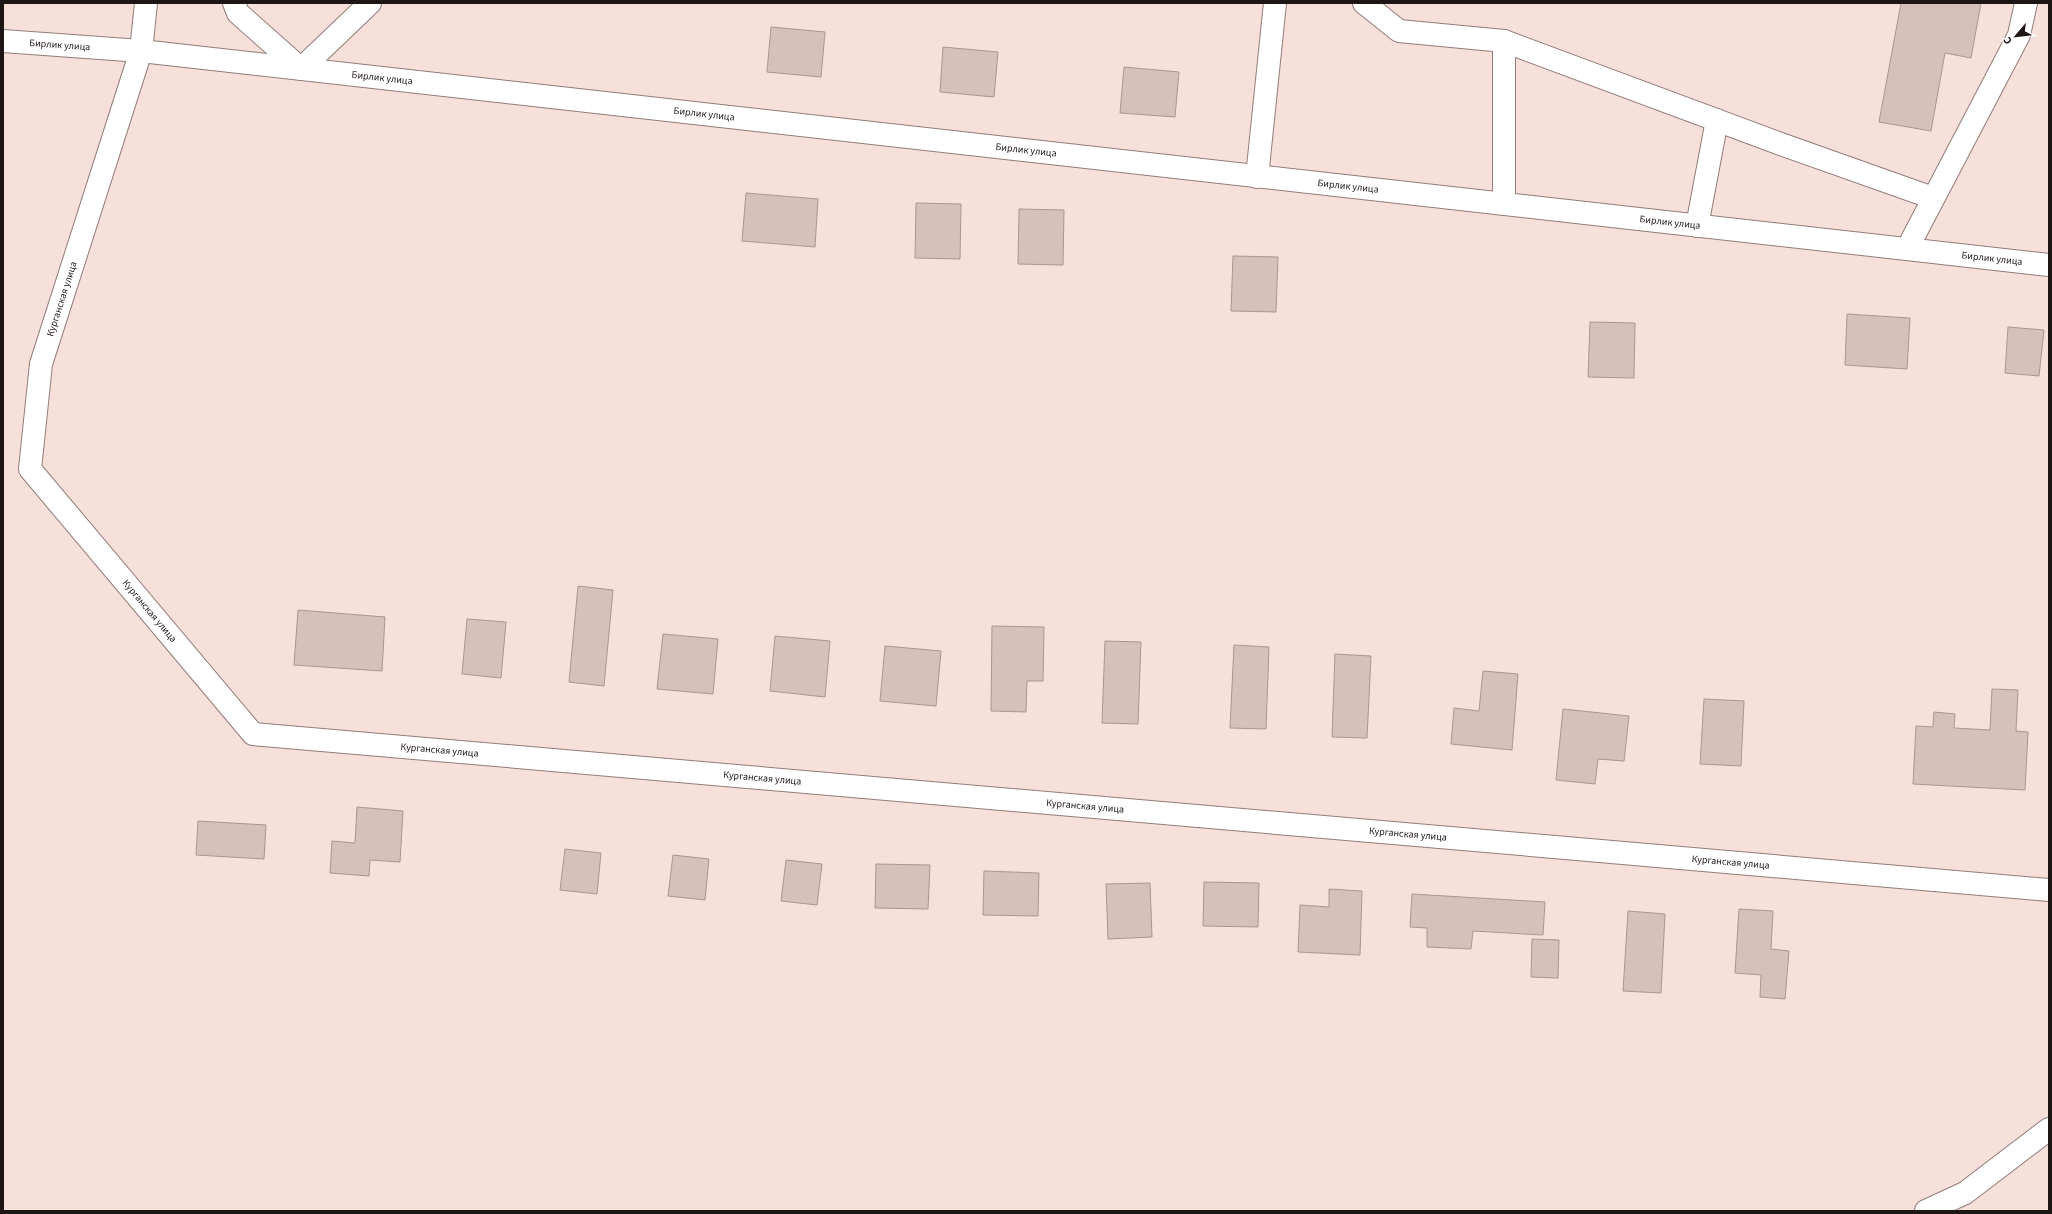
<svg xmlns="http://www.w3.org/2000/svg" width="2052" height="1214" font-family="'Source Sans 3',sans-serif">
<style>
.building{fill:#d7c0ba;stroke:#ab9590}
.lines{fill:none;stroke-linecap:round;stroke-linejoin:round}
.minor-casing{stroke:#927c77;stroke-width:24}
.minor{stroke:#fff;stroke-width:22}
.labels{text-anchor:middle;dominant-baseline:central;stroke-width:3;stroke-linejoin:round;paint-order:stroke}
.street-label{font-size:10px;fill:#1e1614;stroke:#fff}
</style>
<rect width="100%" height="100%" fill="#f7dfda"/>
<path class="building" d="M1901 3H1981L1971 58 1945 53 1931 131 1879 122Z
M771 27 825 32 821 77 767 72Z
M943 47 998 52 994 97 940 92Z
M1124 67 1179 72 1175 117 1120 113Z
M746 193 818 199 815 247 742 241Z
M916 203 961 204 960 259 915 258Z
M1019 209 1064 210 1063 265 1018 264Z
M1233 256 1278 257 1276 312 1231 311Z
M1847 314 1910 318 1907 369 1845 365Z
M1590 322 1635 323 1634 378 1588 377Z
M2008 327 2044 330 2039 376 2005 373Z
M578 586 613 590 604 686 569 682Z
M298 610 385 617 382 671 294 665Z
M467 619 506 622 501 678 462 674Z
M992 626 1044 627 1043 681H1027L1026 712 991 711Z
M663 634 718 639 713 694 657 689Z
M775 636 830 641 825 697 770 691Z
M1105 641 1141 642 1138 724 1102 723Z
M1234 645 1269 647 1266 729 1230 728Z
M885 646 941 651 936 706 880 701Z
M1335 654 1371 656 1367 738 1332 737Z
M1483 671 1518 674 1512 750 1451 744 1454 708 1479 711Z
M1992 689 2018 690 2016 731 2028 732 2025 790 1913 784 1916 726 1933 727 1934 712 1955 714 1954 728 1990 730Z
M1704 699 1744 701 1741 766 1700 764Z
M1563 709 1629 716 1624 761 1598 759 1595 784 1556 780Z
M357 807 403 811 400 862 370 860 369 876 330 873 332 841 355 843Z
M198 821 266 825 264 859 196 855Z
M565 849 601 853 597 894 560 890Z
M673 855 709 859 705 900 668 896Z
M786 860 822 864 817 905 781 901Z
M876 864 930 865 928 909 875 908Z
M984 871 1039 873 1038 916 983 915Z
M1204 882 1259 883 1258 927 1203 926Z
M1150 883 1152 937 1108 939 1106 884Z
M1329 889 1362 891 1360 955 1298 952 1300 905 1329 907Z
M1412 894 1545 902 1543 935 1473 931 1471 949 1427 947V928L1410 927Z
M1739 909 1773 911 1771 949 1789 951 1785 999 1760 997 1761 975 1735 973Z
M1628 911 1665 914 1661 993 1623 991Z
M1532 939 1559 940 1558 978 1531 977Z"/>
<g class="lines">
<g class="minor-casing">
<g id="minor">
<path id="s1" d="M146 3 141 51 41 364 30 469 253 734 2049 890"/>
<path d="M234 3 238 13 301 69 370 3"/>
<path d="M1364 3 1399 31 1504 41 1778 143 1933 198"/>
<path id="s2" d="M3 41 141 51 2049 265"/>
<path d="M1504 41V204"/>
<path d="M1257 177 1275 3"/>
<path d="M1697 226 1717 120"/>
<path d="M1907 249 2019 35 2026 3"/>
<path d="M1926 1211 1965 1193 2049 1129"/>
</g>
</g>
<use href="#minor" class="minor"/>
</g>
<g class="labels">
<g class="street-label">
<text stroke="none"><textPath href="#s2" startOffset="57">Бирлик улица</textPath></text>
<text stroke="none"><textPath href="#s2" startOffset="381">Бирлик улица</textPath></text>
<text stroke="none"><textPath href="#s2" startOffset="705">Бирлик улица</textPath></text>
<text stroke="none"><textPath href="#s2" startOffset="1029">Бирлик улица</textPath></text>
<text stroke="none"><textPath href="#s2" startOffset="1353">Бирлик улица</textPath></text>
<text stroke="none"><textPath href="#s2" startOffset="1677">Бирлик улица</textPath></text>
<text stroke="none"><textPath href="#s2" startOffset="2001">Бирлик улица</textPath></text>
<text transform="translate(62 299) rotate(-72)">Курганская улица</text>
<text stroke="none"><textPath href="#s1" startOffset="668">Курганская улица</textPath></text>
<text stroke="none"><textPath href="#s1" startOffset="1016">Курганская улица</textPath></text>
<text stroke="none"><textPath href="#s1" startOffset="1340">Курганская улица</textPath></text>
<text stroke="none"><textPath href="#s1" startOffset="1664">Курганская улица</textPath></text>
<text stroke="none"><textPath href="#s1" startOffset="1988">Курганская улица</textPath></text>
<text stroke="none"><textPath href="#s1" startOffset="2312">Курганская улица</textPath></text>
</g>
</g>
<rect width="2052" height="1214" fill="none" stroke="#1e1614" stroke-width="8"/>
<g transform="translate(2016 36) rotate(242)" stroke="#ffffff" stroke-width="3" paint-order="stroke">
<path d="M0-3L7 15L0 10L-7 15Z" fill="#1e1614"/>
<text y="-6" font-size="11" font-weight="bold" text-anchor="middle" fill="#1e1614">С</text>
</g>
</svg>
